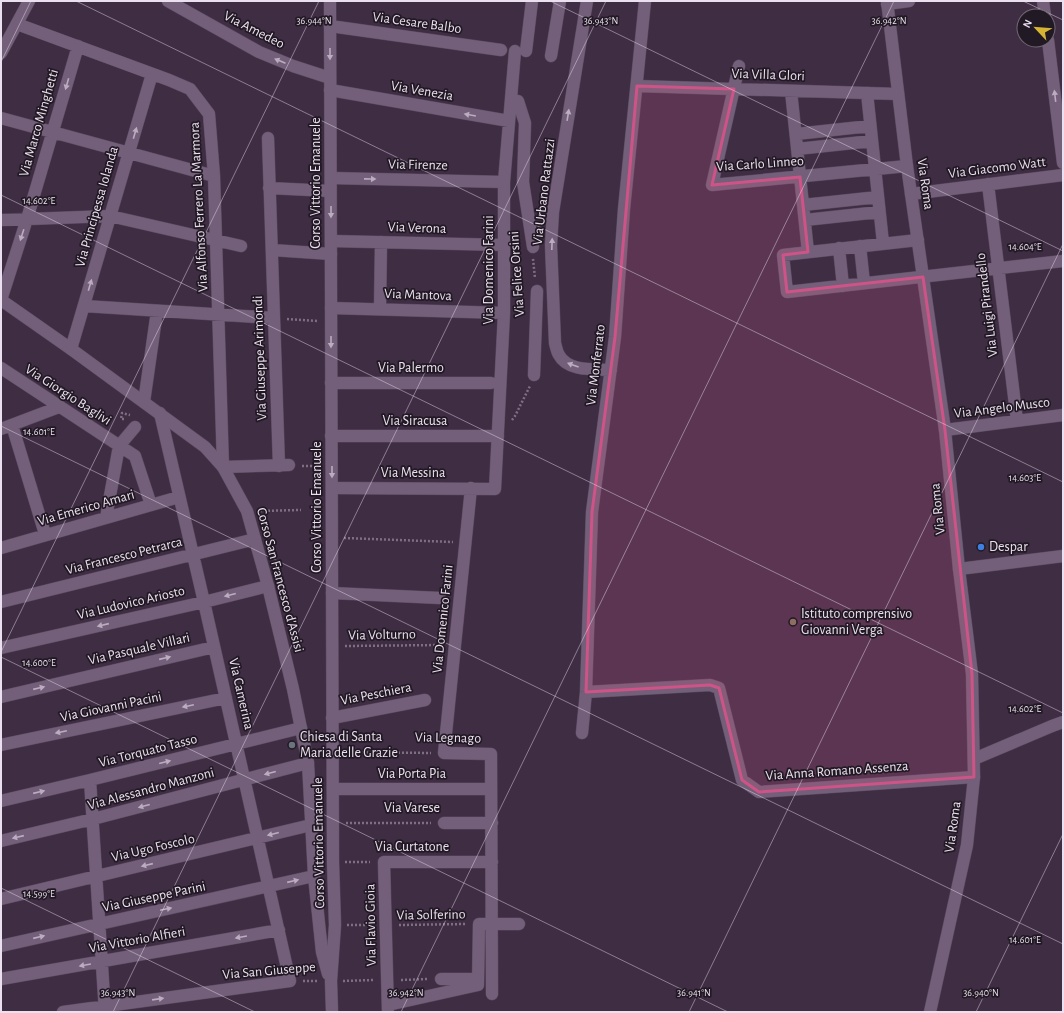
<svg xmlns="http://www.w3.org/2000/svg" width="1064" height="1013" font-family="'Alegreya Sans',sans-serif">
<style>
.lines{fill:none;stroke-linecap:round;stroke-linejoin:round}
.street-casing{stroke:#58495d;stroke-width:13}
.secondary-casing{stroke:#58495d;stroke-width:13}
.path{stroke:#7f6f83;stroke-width:2.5;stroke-dasharray:2 2;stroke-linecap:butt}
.street{stroke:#735f79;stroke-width:12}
.secondary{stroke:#735f79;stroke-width:12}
.oneway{fill:#bbacc0}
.marked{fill:#ce5487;fill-opacity:0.2;stroke:#ce5487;stroke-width:3;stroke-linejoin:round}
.ticks{fill:none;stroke:#ebe0ef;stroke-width:1;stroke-opacity:0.45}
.shop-dot{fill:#3f7fe0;stroke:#211923;stroke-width:1.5}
.education-dot{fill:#8d6e63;stroke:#211923;stroke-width:1.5}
.worship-dot{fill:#6b7280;stroke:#211923;stroke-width:1.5}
.labels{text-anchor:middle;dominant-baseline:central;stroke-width:3.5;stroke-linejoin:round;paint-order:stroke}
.street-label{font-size:14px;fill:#ebe0ef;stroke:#211923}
.poi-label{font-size:14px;fill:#ebe0ef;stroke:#211923;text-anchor:start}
.ticks-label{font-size:10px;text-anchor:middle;fill:#ebe0ef;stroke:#211923;stroke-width:3.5;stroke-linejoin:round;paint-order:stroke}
</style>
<rect width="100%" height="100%" fill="#3f2d44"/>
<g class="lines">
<g class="street-casing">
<path id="street" d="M168 1 259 52 293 66 330 78
M587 1 553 212 551 245 555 343C556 347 557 352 559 355 568 372 595 369 611 370
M1043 1 1045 16
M887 4 909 1
M17 24 169 80 190 89 209 114 214 176 223 467 289 465
M330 26 501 50
M1048 40 1063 163
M526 51 532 1
M551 56 560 1
M739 66 712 185 907 166
M637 86 898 94
M330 90 509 121
M791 91 808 252
M867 93 883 243
M518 101 525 123 523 182 533 247
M1 118 214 176
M796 134 870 126
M268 138 279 466
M797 149 872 141
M331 178 504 182
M988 184 1017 421
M269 188 330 191
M911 194 1063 175
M803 205 878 197
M1 220 110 216 241 246
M805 220 879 212
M918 240 783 255 787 292 1063 261
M331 241 504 245
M860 246 864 283
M839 248 843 286
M272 250 331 254
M1 300 27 219 78 46
M84 306 274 318
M331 308 504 313
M380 309 381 242
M71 349 152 74
M1 368 135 456 151 505
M534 375 537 291
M331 383H491
M144 402 157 311
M12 425 45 534
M1 429 59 407
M945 430 1063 415
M331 436H498
M332 488 495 489 504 313V182L515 51
M471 488 444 753 491 754 492 994
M106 518 119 446 135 427
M1 548 179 497
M959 569 1063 556
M332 593 440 598
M1 602 255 539
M1 648 204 602 268 586
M586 692 710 685 719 688 742 780 759 792 974 777
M1 697 214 647
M332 718 425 700
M582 733 586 692 592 512 615 337 624 209 645 1
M1 745 226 698
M974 759 1052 726 1063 722
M90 780 105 1012
M333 789H491
M1 801 90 780 301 728
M444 823H492
M1 841 93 819 308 763
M1 899 311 825
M1 946 314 876
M1 979 279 930
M441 979H478
M388 1005 478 985 479 924H519
M63 1012 290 981 204 602 160 413
M388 1012 384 862H492"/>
</g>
<g class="secondary-casing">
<path id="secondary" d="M330 1 333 862 335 925 331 981 332 1012
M887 1 907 166 945 430 959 569 972 674 974 777 967 845 930 1012
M1 53 29 1
M1 300 71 349 205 447 223 467 247 511 268 586 293 689 308 763 314 876 322 952 328 974"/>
</g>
<path class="path" d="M533 259 535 278
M287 319 318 321
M124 419H121L122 413 130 415
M512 420 515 416 530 386
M302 466H319
M260 511 301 510
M344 538 453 542
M345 646 442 645
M346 752 431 753
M346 823H431
M345 862H370
M347 925H372
M399 925 466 924
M401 980 428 979
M303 981H318
M343 981 374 980"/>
<use href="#street" class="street"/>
<use href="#secondary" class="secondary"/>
</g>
<defs><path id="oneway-solid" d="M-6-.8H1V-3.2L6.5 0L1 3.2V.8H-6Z"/></defs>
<g class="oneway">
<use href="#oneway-solid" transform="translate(330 54) rotate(90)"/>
<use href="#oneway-solid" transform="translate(280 61) rotate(-157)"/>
<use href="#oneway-solid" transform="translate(67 84) rotate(106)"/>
<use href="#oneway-solid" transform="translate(1055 96) rotate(-97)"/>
<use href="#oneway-solid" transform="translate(470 115) rotate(-170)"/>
<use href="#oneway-solid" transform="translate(568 115) rotate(-81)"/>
<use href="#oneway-solid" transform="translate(135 133) rotate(-74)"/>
<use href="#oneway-solid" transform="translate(370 179) rotate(1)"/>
<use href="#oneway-solid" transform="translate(331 212) rotate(90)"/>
<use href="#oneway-solid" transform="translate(22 235) rotate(108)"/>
<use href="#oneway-solid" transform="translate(552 244) rotate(-88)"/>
<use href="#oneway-solid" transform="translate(90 285) rotate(-74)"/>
<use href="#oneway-solid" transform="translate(331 342) rotate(90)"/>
<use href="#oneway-solid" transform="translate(573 365) rotate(-160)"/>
<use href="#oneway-solid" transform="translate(332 472) rotate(90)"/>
<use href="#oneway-solid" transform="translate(230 595) rotate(166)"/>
<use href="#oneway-solid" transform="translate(103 625) rotate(167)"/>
<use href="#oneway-solid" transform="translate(165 658) rotate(-13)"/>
<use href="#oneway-solid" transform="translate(39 688) rotate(-13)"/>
<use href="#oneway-solid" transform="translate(188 706) rotate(168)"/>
<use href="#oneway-solid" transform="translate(61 732) rotate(168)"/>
<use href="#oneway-solid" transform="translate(165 762) rotate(-14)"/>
<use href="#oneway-solid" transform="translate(270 773) rotate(165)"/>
<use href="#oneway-solid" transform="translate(39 792) rotate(-13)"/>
<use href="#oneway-solid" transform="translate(144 806) rotate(165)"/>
<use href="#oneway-solid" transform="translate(273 834) rotate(166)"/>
<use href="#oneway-solid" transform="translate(18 837) rotate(167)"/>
<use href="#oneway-solid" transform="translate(147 865) rotate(167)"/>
<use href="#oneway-solid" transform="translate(293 881) rotate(-13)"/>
<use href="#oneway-solid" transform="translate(166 909) rotate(-12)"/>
<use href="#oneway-solid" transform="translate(39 937) rotate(-13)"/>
<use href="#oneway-solid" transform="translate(241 937) rotate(170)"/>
<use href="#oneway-solid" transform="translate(85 965) rotate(170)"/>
<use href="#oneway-solid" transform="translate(158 999) rotate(-8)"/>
</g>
<path class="marked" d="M637 86 734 89 712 185 800 177 808 252 783 255 787 292 923 277 945 430 972 674 974 777 759 792 742 780 719 688 710 685 586 692 592 512 615 337Z"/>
<path class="ticks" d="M76 1 1063 482M550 1 1063 251M1023 1 1063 20M1 62 31 1M1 195 1063 713M1 426 1063 944M1 652 319 1M1 657 728 1012M1 888 255 1012M113 1012 606 1M401 1012 894 1M689 1012 1063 244M976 1012 1063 834"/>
<circle class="shop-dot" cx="981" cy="547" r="4"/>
<circle class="education-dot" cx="793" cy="622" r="4"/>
<circle class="worship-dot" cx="292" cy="745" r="4"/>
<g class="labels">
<g class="street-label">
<text transform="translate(417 23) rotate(8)">Via Cesare Balbo</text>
<text transform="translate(254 30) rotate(27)">Via Amedeo</text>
<text transform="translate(768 75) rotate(2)">Via Villa Glori</text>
<text transform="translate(422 91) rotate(10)">Via Venezia</text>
<text transform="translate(39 123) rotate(-74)">Via Marco Minghetti</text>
<text transform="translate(760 164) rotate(-4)">Via Carlo Linneo</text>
<text transform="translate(418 165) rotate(1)">Via Firenze</text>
<text transform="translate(997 168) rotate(-7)">Via Giacomo Watt</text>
<text transform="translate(316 183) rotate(-90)">Corso Vittorio Emanuele</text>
<text transform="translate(925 184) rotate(82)">Via Roma</text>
<text transform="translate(544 192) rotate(-83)">Via Urbano Rattazzi</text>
<text transform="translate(97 207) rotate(-74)">Via Principessa Iolanda</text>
<text transform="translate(199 207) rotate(-93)">Via Alfonso Ferrero La Marmora</text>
<text transform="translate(417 228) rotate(2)">Via Verona</text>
<text transform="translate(489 270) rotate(-90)">Via Domenico Farini</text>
<text transform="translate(517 274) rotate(-94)">Via Felice Orsini</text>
<text transform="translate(418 295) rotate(2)">Via Mantova</text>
<text transform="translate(987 305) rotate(-97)">Via Luigi Pirandello</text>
<text transform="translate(260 358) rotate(-92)">Via Giuseppe Arimondi</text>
<text transform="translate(596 365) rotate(-83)">Via Monferrato</text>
<text x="411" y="368">Via Palermo</text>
<text transform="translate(68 395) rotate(33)">Via Giorgio Baglivi</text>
<text transform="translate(1002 408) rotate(-7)">Via Angelo Musco</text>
<text x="415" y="421">Via Siracusa</text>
<text x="413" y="473">Via Messina</text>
<text transform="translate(317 507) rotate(-90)">Corso Vittorio Emanuele</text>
<text transform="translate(86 508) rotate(-16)">Via Emerico Amari</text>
<text transform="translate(938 509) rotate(-96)">Via Roma</text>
<text transform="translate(124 556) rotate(-14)">Via Francesco Petrarca</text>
<text transform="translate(280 580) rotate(75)">Corso San Francesco d'Assisi</text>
<text transform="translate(131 603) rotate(-13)">Via Ludovico Ariosto</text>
<text transform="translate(443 619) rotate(-84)">Via Domenico Farini</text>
<text transform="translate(382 635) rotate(-1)">Via Volturno</text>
<text transform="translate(139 649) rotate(-13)">Via Pasquale Villari</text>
<text transform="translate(241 694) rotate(77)">Via Camerina</text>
<text transform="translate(376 694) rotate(-11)">Via Peschiera</text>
<text transform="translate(111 707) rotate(-12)">Via Giovanni Pacini</text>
<text transform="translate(448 738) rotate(1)">Via Legnago</text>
<text transform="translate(148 751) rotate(-14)">Via Torquato Tasso</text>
<text transform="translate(837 771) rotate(-4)">Via Anna Romano Assenza</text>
<text x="412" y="774">Via Porta Pia</text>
<text transform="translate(151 789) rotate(-15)">Via Alessandro Manzoni</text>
<text x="412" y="808">Via Varese</text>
<text transform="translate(953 827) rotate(-82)">Via Roma</text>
<text transform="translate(319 843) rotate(-91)">Corso Vittorio Emanuele</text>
<text x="412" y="847">Via Curtatone</text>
<text transform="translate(153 848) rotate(-13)">Via Ugo Foscolo</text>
<text transform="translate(154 897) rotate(-12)">Via Giuseppe Parini</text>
<text transform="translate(431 915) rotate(-1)">Via Solferino</text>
<text transform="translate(371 925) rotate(-91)">Via Flavio Gioia</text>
<text transform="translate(137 940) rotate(-10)">Via Vittorio Alfieri</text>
<text transform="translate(269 971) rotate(-5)">Via San Giuseppe</text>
</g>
<g class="poi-label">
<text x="989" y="547">Despar</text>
<text x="801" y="614">Istituto comprensivo<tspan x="801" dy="16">Giovanni Verga</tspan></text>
<text x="300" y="737">Chiesa di Santa<tspan x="300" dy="16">Maria delle Grazie</tspan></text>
</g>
</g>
<g class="ticks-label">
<text x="314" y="24">36.944°N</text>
<text x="601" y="24">36.943°N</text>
<text x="889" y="24">36.942°N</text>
<text x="39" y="204">14.602°E</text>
<text x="1025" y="250">14.604°E</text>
<text x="39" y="435">14.601°E</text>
<text x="1025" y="481">14.603°E</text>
<text x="39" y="666">14.600°E</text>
<text x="1025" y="712">14.602°E</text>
<text x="39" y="897">14.599°E</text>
<text x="1025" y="943">14.601°E</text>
<text x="118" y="996">36.943°N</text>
<text x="406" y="996">36.942°N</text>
<text x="694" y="996">36.941°N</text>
<text x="981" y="996">36.940°N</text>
</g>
<rect width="1064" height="1013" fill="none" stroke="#ebe0ef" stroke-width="4"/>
<g transform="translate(1036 28) rotate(296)"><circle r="19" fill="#211923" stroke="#726975"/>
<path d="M0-3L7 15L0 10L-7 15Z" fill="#d6b534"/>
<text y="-6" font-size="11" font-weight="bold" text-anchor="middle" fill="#ebe0ef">N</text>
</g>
</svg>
